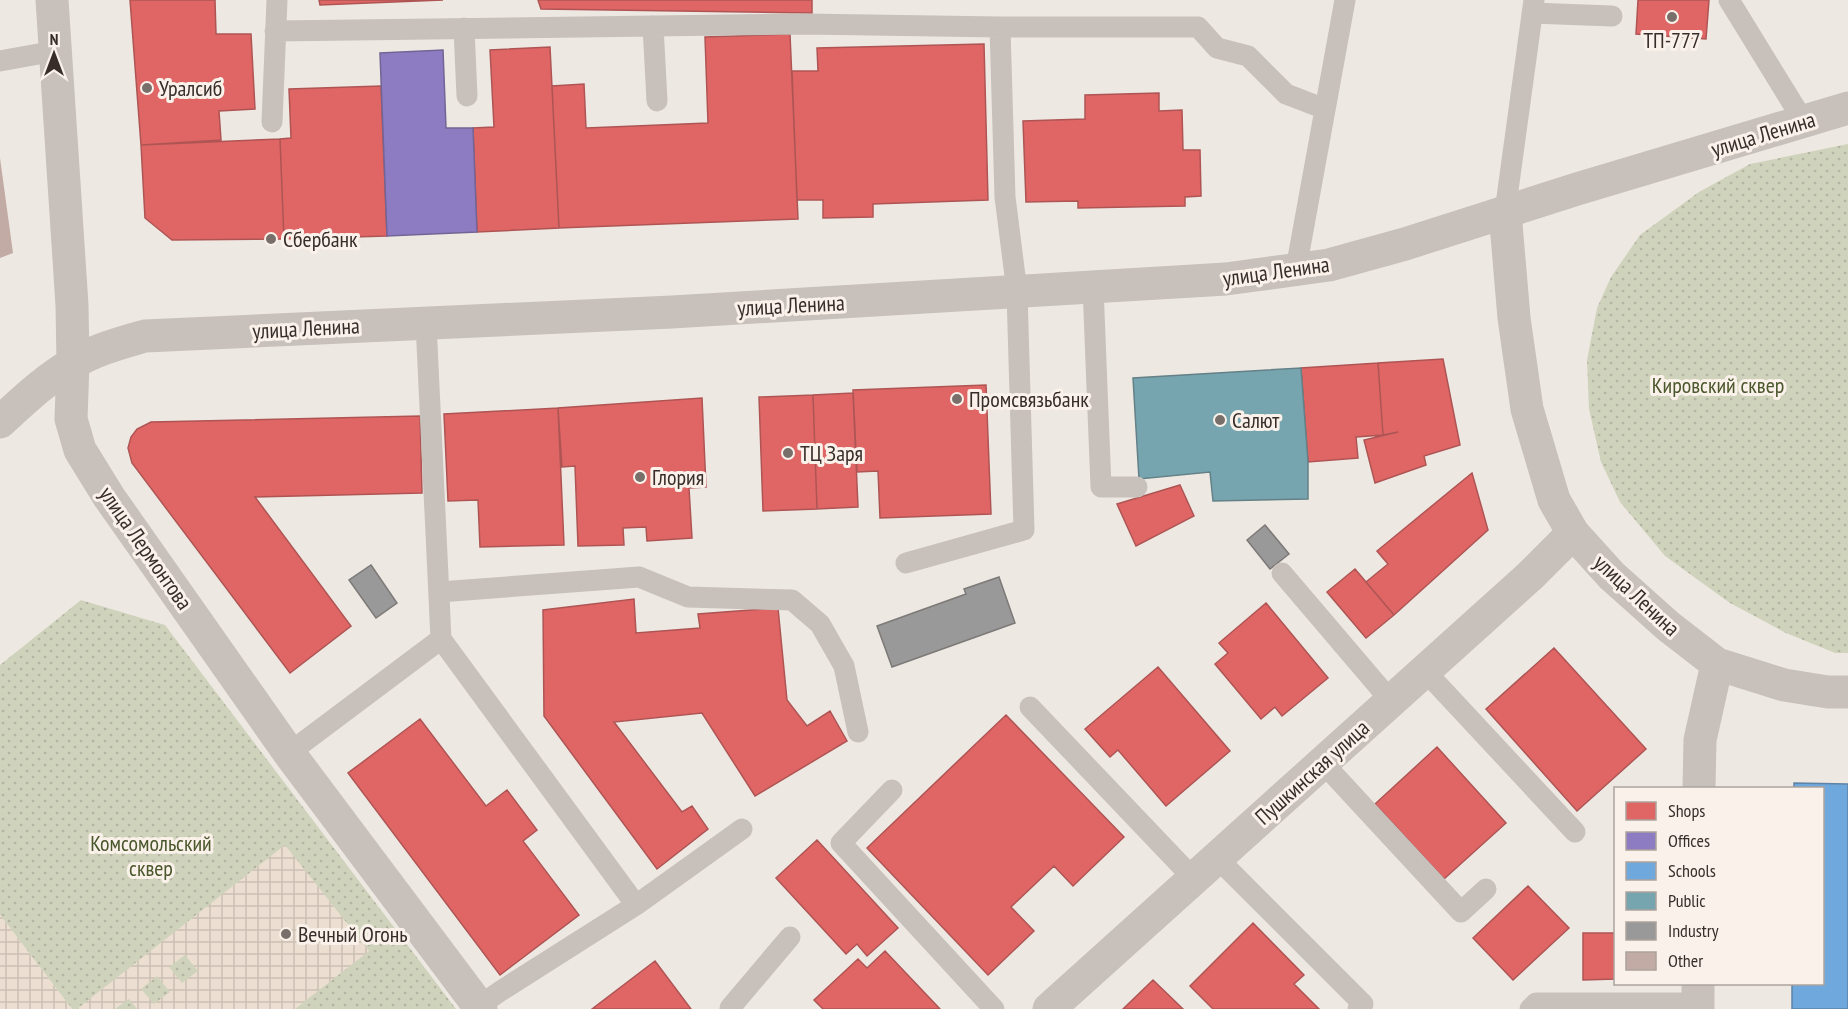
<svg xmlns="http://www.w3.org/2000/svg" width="1848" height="1009" font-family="'PT Sans Narrow',sans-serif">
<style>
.park{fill:url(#park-dots)}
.plaza{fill:url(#plaza-grid);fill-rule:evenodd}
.shops{fill:#e06666;stroke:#ae5554;stroke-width:1.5}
.offices{fill:#8e7cc3;stroke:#746495;stroke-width:1.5}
.schools{fill:#6fa8dc;stroke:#5e83a6;stroke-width:1.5}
.public{fill:#76a5af;stroke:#638187;stroke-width:1.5}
.industry{fill:#999;stroke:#7c7977;stroke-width:1.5}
.building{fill:#c1aba4}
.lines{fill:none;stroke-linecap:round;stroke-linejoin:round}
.service{stroke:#c7c0bb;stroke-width:21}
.minor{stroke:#c7c0bb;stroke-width:33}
.poi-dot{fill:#786e6a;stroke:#faf2ea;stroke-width:2}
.labels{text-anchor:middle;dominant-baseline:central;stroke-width:6;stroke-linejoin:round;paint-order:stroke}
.poi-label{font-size:22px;fill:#382d29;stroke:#faf2ea;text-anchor:start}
.street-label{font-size:22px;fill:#382d29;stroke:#faf2ea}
.park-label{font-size:22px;fill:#4a572c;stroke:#faf2ea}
</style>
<defs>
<pattern id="park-dots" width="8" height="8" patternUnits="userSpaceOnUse" patternTransform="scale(1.5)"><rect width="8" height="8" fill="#d0d3bc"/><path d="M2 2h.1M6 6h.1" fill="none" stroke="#b3b5a2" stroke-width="1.8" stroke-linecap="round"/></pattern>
<pattern id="plaza-grid" width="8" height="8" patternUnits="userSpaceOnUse" patternTransform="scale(1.5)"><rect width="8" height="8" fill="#ecdfd2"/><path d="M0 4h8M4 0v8" fill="none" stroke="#cbc0b4"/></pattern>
</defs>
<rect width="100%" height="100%" fill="#eee8e3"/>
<path class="park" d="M1848 144V653H1835L1786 633 1730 603 1665 556 1620 502 1601 462 1589 409 1587 360 1597 308 1611 277 1640 235 1699 192 1750 164Z
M81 600 165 625 456 1009H72L0 915V665Z"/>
<path class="plaza" d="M285 845 369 951 295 1009H137L129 999 115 1009H77ZM185 955 198 971 182 983 169 967ZM157 976 170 992 154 1004 141 989Z
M0 915 72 1009H0Z"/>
<path class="shops" d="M130 0H215L216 34H251L255 109 219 111 221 140 141 145Z
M319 0H443L320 5Z
M538 0H812V13L541 9Z
M1638 0H1709L1706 39 1636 34Z
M790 34 798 219 559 228 552 86 584 84 586 128 708 123 705 37Z
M984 44 988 200 873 204V217L823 218V200H797L792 71H818L817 48Z
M550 47 559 228 477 232 473 128 494 127 490 50Z
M381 86 387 236 284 239 280 139 291 138 289 89Z
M1159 93V111L1182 110 1183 150H1200L1201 196 1185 197V206L1078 208V201L1026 202 1023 121 1085 119V95Z
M280 139 284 239 172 240 145 218 141 145Z
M1443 359 1460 445 1424 456 1426 465 1375 483 1364 440 1398 432 1383 435 1378 363Z
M1378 363 1383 435 1356 437 1358 458 1308 462 1301 368Z
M986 385 991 514 880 518 878 471 857 472 853 390Z
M853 393 858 507 817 509 813 395Z
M813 395 817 509 763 511 759 397Z
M702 398 706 487 689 488 692 538 647 541 646 527 623 528 624 545 578 546 575 466 562 467 558 408Z
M558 408 564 545 480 547 478 500 448 501 444 414Z
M420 416 422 493 255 497 351 626 290 673 132 463 128 448 131 437 137 429 151 422Z
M1472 473 1488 530 1394 615 1366 582 1388 564 1377 551Z
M1180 485 1194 516 1136 546 1117 504Z
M1355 569 1394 615 1366 638 1327 592Z
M634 599 636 633 700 628 698 614 778 608 787 700 807 726 830 711 847 741 755 796 702 713 614 722 682 812 692 806 708 829 657 869 544 716 543 610Z
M1266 603 1328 678 1282 716 1275 707 1261 719 1215 664 1228 653 1219 643Z
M1554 648 1646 749 1577 811 1486 709Z
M1158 667 1230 751 1166 806 1118 750 1110 757 1085 729Z
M1006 715 1124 837 1073 886 1054 866 1011 907 1034 931 988 975 867 848Z
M420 719 486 806 507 790 537 830 523 841 579 915 500 975 348 773Z
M1437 747 1506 823 1444 879 1375 804Z
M817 840 898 928 867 956 857 944 846 954 776 878Z
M1528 886 1569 928 1513 980 1473 938Z
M1253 923 1304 975 1294 984 1319 1009H1213L1190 986Z
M1583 933H1616V979L1583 980Z
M885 951 940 1009H823L814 1000 858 959 867 968Z
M655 961 691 1009H592Z
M1153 980 1183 1009H1123Z"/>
<path class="offices" d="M443 50 446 128H473L477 232 387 236 380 53Z"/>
<path class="schools" d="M1794 783 1848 784V1009H1792V984H1822V788H1794Z"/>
<path class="public" d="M1301 368 1308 462V499L1213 501 1210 472 1139 479 1133 378Z"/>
<path class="industry" d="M1265 525 1289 554 1270 569 1247 540Z
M371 565 397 603 376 618 349 580Z
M999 577 1015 623 892 667 877 626 966 594 964 589Z"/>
<path class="building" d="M0 158 13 253 0 258Z"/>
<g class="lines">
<path class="service" d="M1729 0 1804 122
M1532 13 1612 16
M653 26 657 101
M464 28 467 96
M275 31 804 24 1000 27H1198L1217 48 1248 56 1286 94 1325 109
M0 61 55 51
M272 122 277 0
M1505 212 1534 0
M1296 269 1345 0
M1093 287 1101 487H1137
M906 563 1024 530 1017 292 1005 197 1000 27
M1282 573 1391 701
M439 592 639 577 688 597 792 600 820 624 844 666 858 732
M441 639 636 905
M1425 671 1575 832
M1030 707 1194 879
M289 753 441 639 426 323
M1323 763 1461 912 1486 889
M892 790 841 843 994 1009
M1217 858 1363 1004 1358 1009
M479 1006 499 992 636 905 742 829
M731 1009 730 1008 790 937
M1530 1009 1536 1003H1698"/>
<path class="minor" d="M52 0 72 305 73 363 71 419 80 450 109 497 289 753 481 1009
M1505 212 1514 318 1527 409 1554 500 1573 533 1612 576 1668 626 1717 664 1784 685 1828 692H1848
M0 422C23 401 45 380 72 364 94 350 121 343 145 336L672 312 1226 279 1329 265 1405 244 1577 189 1848 108
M1699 788 1700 740 1717 664
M1049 1009 1530 576 1573 533
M1698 1009V984"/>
</g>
<g class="poi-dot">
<circle cx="1672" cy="17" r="6"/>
<circle cx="147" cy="88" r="6"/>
<circle cx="271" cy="239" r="6"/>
<circle cx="957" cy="399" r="6"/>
<circle cx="1220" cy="420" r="6"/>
<circle cx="788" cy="453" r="6"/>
<circle cx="640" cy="477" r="6"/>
<circle cx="286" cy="934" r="6"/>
</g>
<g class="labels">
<g class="poi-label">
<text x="1672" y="40" text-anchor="middle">ТП-777</text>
<text x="159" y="88">Уралсиб</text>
<text x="283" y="239">Сбербанк</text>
<text x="969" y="399">Промсвязьбанк</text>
<text x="1232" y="420">Салют</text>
<text x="800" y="453">ТЦ Заря</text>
<text x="652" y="477">Глория</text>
<text x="298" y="934">Вечный Огонь</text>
</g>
<g class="street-label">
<text transform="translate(1763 134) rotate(-17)">улица Ленина</text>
<text transform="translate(1276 271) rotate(-8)">улица Ленина</text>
<text transform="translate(791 305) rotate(-3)">улица Ленина</text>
<text transform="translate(306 328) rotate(-3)">улица Ленина</text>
<text transform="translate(146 548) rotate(55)">улица Лермонтова</text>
<text transform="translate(1637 595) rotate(43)">улица Ленина</text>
<text transform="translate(1312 772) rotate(-42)">Пушкинская улица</text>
</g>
<g class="park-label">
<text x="1718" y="385">Кировский сквер</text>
<text x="151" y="843">Комсомольский<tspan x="151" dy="25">сквер</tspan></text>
</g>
</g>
<rect x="1614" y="787" width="210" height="198" fill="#faf2ea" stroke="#aca39d" stroke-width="1.5"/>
<rect x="1626" y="802" width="30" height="18" fill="#e06666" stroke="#aca39d" stroke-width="1.5"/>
<text x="1668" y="817" font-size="18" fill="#382d29">Shops</text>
<rect x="1626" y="832" width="30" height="18" fill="#8e7cc3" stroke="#aca39d" stroke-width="1.5"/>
<text x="1668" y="847" font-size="18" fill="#382d29">Offices</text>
<rect x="1626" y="862" width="30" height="18" fill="#6fa8dc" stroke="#aca39d" stroke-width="1.5"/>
<text x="1668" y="877" font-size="18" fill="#382d29">Schools</text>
<rect x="1626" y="892" width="30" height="18" fill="#76a5af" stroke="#aca39d" stroke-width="1.5"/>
<text x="1668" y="907" font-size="18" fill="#382d29">Public</text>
<rect x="1626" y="922" width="30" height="18" fill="#999999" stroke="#aca39d" stroke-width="1.5"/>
<text x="1668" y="937" font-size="18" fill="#382d29">Industry</text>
<rect x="1626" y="952" width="30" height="18" fill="#c1aba4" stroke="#aca39d" stroke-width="1.5"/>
<text x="1668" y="967" font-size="18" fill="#382d29">Other</text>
<g transform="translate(54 54)" stroke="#faf2ea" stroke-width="4.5" paint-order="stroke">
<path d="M0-4.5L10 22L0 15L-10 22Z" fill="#382d29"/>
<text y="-9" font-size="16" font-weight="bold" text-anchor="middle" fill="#382d29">N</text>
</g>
</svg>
